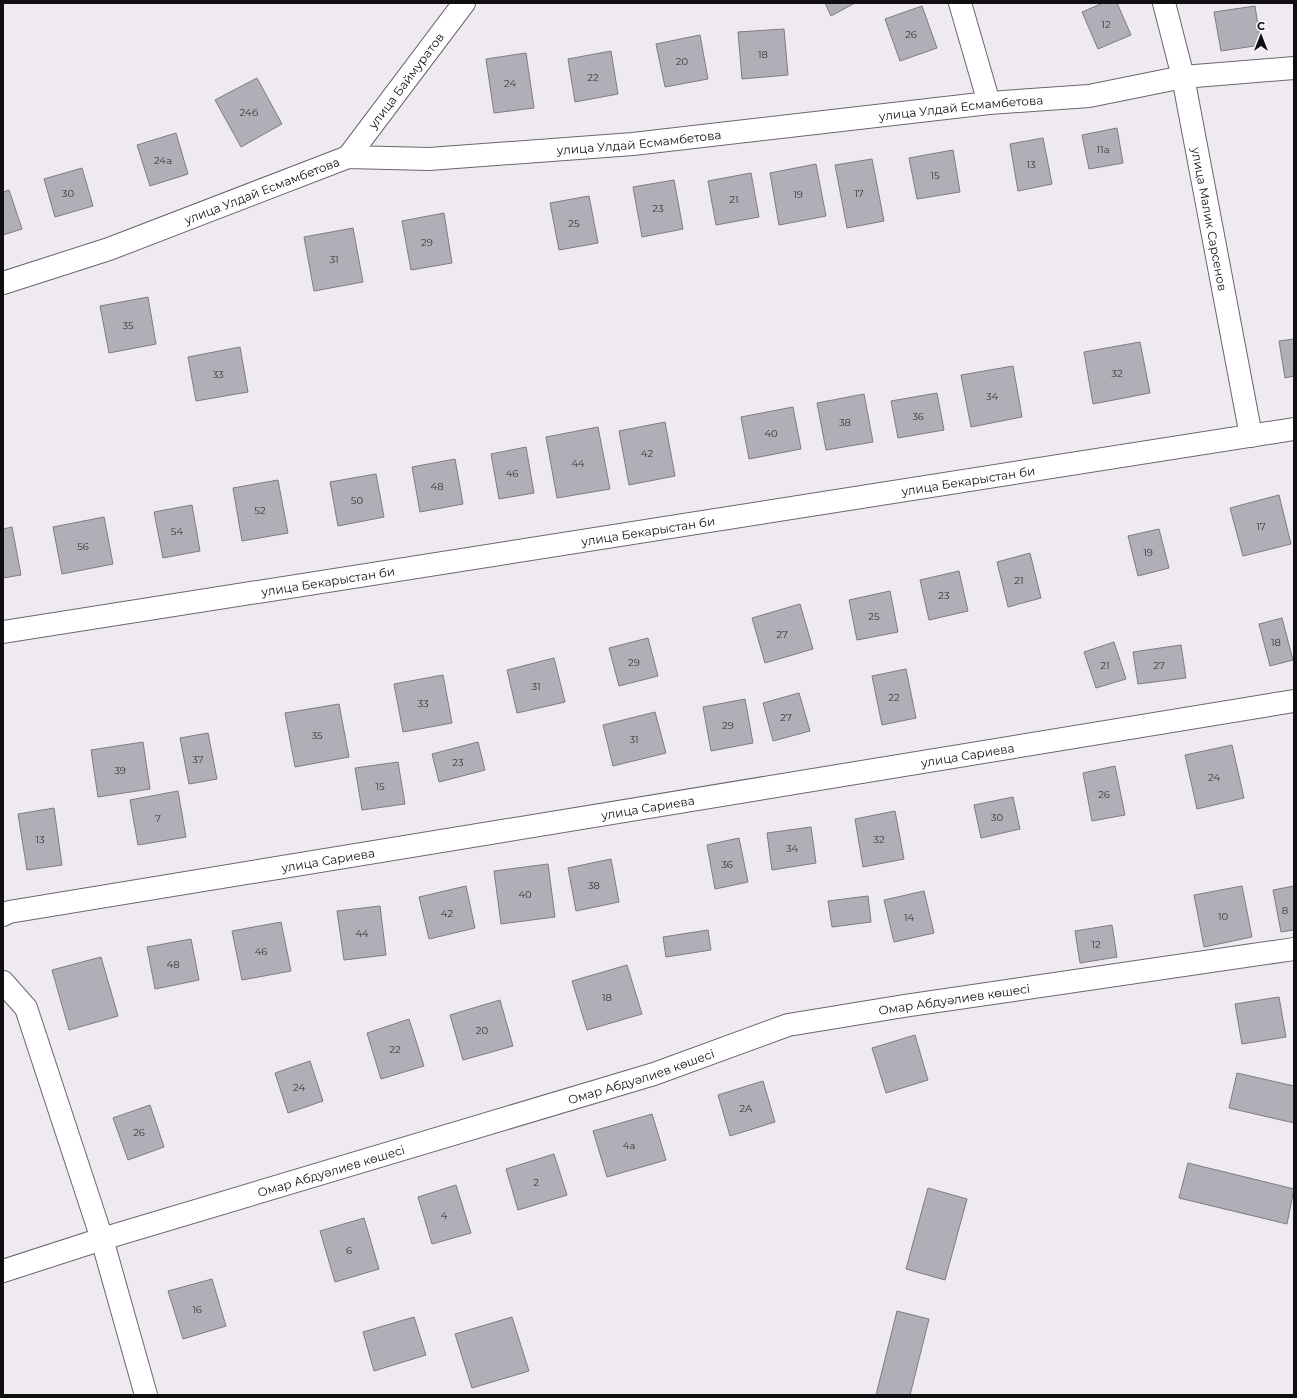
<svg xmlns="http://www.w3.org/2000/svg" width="1297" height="1398" font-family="Montserrat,sans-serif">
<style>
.building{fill:#b0aeb7;stroke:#7d7b83}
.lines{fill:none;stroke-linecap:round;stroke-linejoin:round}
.minor-casing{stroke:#6b666d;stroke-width:24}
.minor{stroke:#fff;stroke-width:22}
.labels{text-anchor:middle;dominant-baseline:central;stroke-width:4;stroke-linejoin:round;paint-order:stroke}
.number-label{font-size:10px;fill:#38363a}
.street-label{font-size:12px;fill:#100e11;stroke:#fcf6ff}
</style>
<rect width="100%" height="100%" fill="#efe9f1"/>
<path class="building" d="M825 3H855L831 16Z
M1103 3H1117L1131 35 1098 49 1082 12Z
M922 6 937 48 900 61 885 19Z
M1255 6 1261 45 1221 51 1214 12Z
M784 29 788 75 742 79 738 32Z
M700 35 708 79 665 87 656 44Z
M611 51 618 94 575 102 568 59Z
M526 53 534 108 494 113 486 59Z
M257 78 282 124 241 147 215 100Z
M1117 128 1123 163 1089 169 1082 135Z
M176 133 188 174 150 186 137 145Z
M1043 138 1052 184 1018 191 1010 144Z
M953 150 960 192 917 199 909 158Z
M872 159 884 221 847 228 835 165Z
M816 164 826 216 779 225 770 173Z
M82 168 93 206 55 217 44 179Z
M751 173 759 217 716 225 708 181Z
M674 180 683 229 642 237 633 187Z
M9 190 22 229 3 235V192Z
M589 196 598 243 559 250 550 203Z
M444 213 452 263 411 270 402 221Z
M353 228 363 282 314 291 304 237Z
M148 297 156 344 109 353 100 306Z
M1294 339V376L1285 378 1279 341Z
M1140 342 1150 393 1093 404 1084 352Z
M240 347 248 392 196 401 188 357Z
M1013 366 1022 417 971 427 961 375Z
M937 393 944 430 898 438 891 401Z
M864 394 873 442 826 450 817 403Z
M793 407 801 449 749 459 741 417Z
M665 422 675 476 629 485 619 431Z
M598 427 610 489 557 498 546 437Z
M526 447 534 493 499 499 491 454Z
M455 459 463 504 420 512 412 467Z
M376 474 384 517 338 526 330 482Z
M278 480 288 533 242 541 233 488Z
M1279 495 1291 544 1243 556 1230 508Z
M192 505 200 551 163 558 154 512Z
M104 517 113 564 62 574 53 527Z
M12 527 21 575 3 578V529Z
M1159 529 1169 568 1138 576 1128 536Z
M1030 553 1041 598 1008 607 997 562Z
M959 571 968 611 929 620 920 580Z
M890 591 898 632 857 640 849 600Z
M800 604 813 649 765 663 752 618Z
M1282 618 1293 660 1270 666 1259 624Z
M648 638 658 676 619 686 609 648Z
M1114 642 1126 679 1096 688 1084 652Z
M1181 645 1186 678 1138 684 1133 652Z
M554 658 565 702 517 713 507 670Z
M906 669 916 718 882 725 872 676Z
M443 675 452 723 403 732 394 684Z
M799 693 810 731 773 741 763 703Z
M745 699 753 743 711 751 703 707Z
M339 704 349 757 295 767 285 713Z
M655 712 666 753 613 766 603 725Z
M208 733 217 779 189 784 180 738Z
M143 742 150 789 98 797 91 750Z
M478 742 485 770 439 782 432 754Z
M1232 745 1244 798 1197 809 1185 755Z
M398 762 405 804 362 810 355 768Z
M1115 766 1125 815 1092 821 1083 773Z
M178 791 186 837 138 845 130 800Z
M1013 797 1020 829 981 838 974 805Z
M54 808 62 865 27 870 18 814Z
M895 811 904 859 863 867 855 819Z
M811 827 816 863 772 870 767 833Z
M739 838 748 882 715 889 707 845Z
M611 859 619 902 576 911 568 868Z
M548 864 555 917 501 924 494 871Z
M466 886 475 928 429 939 419 897Z
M1242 886 1252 937 1204 947 1194 895Z
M1294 886V930L1281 932 1273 890Z
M924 891 934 933 894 942 884 900Z
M868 896 871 922 832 927 828 901Z
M380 906 386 955 344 960 337 911Z
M281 922 291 971 242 980 232 931Z
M1112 925 1117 957 1080 963 1075 931Z
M708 930 711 950 666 957 663 937Z
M191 939 199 980 155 989 147 947Z
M101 957 118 1016 69 1030 52 970Z
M627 965 642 1014 587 1030 572 981Z
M1279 997 1286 1037 1242 1044 1235 1004Z
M500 1000 513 1046 463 1060 450 1015Z
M409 1019 424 1066 381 1079 367 1033Z
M915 1035 928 1080 886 1093 872 1048Z
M310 1061 323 1101 288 1113 275 1073Z
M1237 1073 1294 1086V1123L1229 1108Z
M763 1081 775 1122 730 1136 718 1095Z
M150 1105 164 1147 128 1160 113 1118Z
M652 1114 666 1160 607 1177 593 1131Z
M554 1154 567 1195 518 1210 506 1169Z
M1188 1163 1294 1189 1287 1224 1179 1198Z
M456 1185 471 1233 432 1244 418 1197Z
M928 1188 967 1199 945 1280 906 1269Z
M364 1218 379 1269 335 1282 320 1231Z
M212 1279 226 1326 183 1339 168 1291Z
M897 1311 929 1319 910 1395H876Z
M414 1317 426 1355 374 1371 363 1332Z
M512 1317 529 1371 472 1388 455 1334Z"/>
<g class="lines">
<g class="minor-casing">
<g id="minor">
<path d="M960 3 989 103"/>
<path id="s1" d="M1164 3 1183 77 1251 436"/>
<path id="s2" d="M348 157 464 3"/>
<path id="s3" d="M3 283 109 249 348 157 429 159 633 144 989 103 1089 96 1183 77 1294 68"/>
<path id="s4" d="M3 632 1294 429"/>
<path id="s5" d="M3 915 9 912 1294 701"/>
<path d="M3 982 26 1008 102 1239 146 1395"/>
<path id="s6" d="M3 1271 102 1239 654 1074 788 1025 904 1006 1294 949"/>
</g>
</g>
<use href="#minor" class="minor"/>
</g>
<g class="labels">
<g class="number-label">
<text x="1106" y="24">12</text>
<text x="911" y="34">26</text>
<text x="763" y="54">18</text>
<text x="682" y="61">20</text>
<text x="593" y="77">22</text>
<text x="510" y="83">24</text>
<text x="249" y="112">24б</text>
<text x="1103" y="149">11a</text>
<text x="163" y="160">24а</text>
<text x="1031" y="164">13</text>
<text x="935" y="175">15</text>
<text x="68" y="193">30</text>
<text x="859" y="193">17</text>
<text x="798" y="194">19</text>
<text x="734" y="199">21</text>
<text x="658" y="208">23</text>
<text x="574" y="223">25</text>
<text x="427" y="242">29</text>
<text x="334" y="259">31</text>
<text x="128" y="325">35</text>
<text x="1117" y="373">32</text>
<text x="218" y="374">33</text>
<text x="992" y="396">34</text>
<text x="918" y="416">36</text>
<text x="845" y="422">38</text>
<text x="771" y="433">40</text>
<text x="647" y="453">42</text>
<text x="578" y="463">44</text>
<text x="512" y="473">46</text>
<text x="437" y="486">48</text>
<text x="357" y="500">50</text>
<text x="260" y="510">52</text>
<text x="1261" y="526">17</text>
<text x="177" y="531">54</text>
<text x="83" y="546">56</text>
<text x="1148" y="552">19</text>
<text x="1019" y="580">21</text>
<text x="944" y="595">23</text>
<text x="874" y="616">25</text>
<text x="782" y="634">27</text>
<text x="1276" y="642">18</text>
<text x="634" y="662">29</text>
<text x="1105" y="665">21</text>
<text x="1159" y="665">27</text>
<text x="536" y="686">31</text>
<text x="894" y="697">22</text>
<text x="423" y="703">33</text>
<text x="786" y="717">27</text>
<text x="728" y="725">29</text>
<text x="317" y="735">35</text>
<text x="634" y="739">31</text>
<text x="198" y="759">37</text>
<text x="458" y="762">23</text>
<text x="120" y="770">39</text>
<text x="1214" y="777">24</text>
<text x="380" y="786">15</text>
<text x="1104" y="794">26</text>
<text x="997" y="817">30</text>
<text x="158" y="818">7</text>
<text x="40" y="839">13</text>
<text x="879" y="839">32</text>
<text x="792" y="848">34</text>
<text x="727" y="864">36</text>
<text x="594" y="885">38</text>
<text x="525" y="894">40</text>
<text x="1285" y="910">8</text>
<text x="447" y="913">42</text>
<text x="1223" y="916">10</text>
<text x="909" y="917">14</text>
<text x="362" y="933">44</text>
<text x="1096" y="944">12</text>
<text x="261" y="951">46</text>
<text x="173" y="964">48</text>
<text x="607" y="997">18</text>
<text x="482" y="1030">20</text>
<text x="395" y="1049">22</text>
<text x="299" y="1087">24</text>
<text x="746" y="1108">2А</text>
<text x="139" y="1132">26</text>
<text x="629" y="1145">4а</text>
<text x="536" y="1182">2</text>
<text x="444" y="1215">4</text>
<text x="349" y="1250">6</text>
<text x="197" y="1309">16</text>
</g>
<g class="street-label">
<text stroke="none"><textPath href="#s2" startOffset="96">улица Баймуратов</textPath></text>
<text stroke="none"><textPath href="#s3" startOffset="983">улица Улдай Есмамбетова</textPath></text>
<text stroke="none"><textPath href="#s3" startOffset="659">улица Улдай Есмамбетова</textPath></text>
<text stroke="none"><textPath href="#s3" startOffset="275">улица Улдай Есмамбетова</textPath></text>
<text stroke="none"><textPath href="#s1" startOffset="221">улица Малик Сарсенов</textPath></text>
<text stroke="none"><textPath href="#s4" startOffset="977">улица Бекарыстан би</textPath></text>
<text stroke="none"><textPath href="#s4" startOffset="653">улица Бекарыстан би</textPath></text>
<text stroke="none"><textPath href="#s4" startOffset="329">улица Бекарыстан би</textPath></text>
<text stroke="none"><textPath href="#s5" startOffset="978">улица Сариева</textPath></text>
<text stroke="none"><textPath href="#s5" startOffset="654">улица Сариева</textPath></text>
<text stroke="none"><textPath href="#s5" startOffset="330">улица Сариева</textPath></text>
<text stroke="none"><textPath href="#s6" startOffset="991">Омар Абдуәлиев көшесі</textPath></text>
<text stroke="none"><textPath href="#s6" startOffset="667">Омар Абдуәлиев көшесі</textPath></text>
<text stroke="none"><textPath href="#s6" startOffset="343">Омар Абдуәлиев көшесі</textPath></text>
</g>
</g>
<rect width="1297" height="1398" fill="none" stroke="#100e11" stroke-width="8"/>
<g transform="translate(1261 36)" stroke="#fcf6ff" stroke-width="3" paint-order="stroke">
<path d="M0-3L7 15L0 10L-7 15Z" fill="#100e11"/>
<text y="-6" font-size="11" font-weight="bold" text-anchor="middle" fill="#100e11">С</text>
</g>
</svg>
